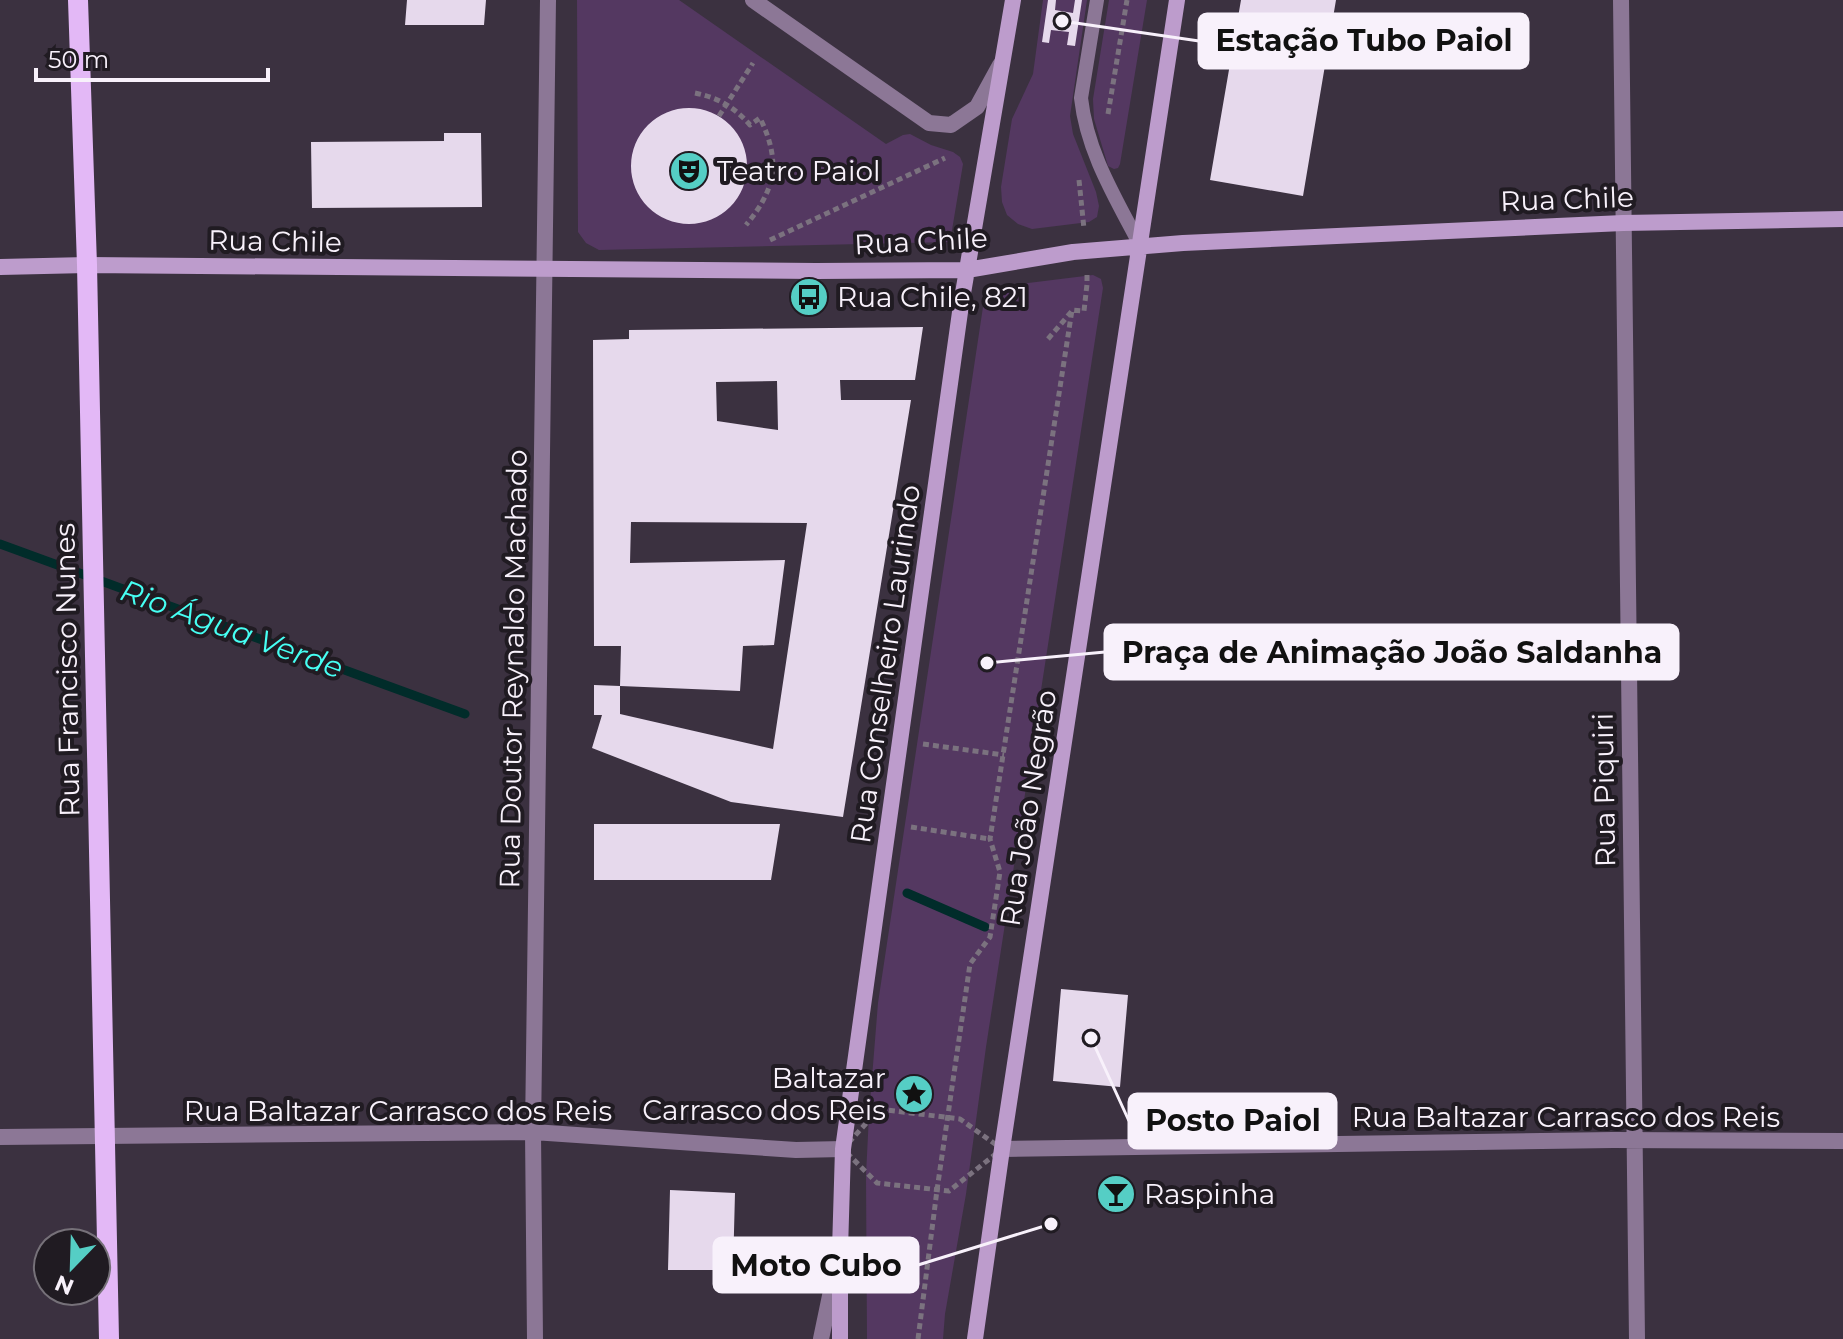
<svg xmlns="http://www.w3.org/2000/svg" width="1843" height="1339" font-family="Montserrat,sans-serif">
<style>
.green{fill:#543861}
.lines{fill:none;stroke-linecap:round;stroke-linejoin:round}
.stream{stroke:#012c2a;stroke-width:9}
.building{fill:#e6d9ec;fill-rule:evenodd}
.path{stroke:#7b727f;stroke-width:5;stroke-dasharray:6 4;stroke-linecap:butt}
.lane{stroke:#8c7796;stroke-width:14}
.street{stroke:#8c7796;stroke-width:16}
.secondary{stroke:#bd9ccc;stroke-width:16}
.primary{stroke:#e3b8f6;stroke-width:20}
.labels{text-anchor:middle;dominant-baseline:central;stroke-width:8;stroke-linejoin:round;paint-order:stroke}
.poi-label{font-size:28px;fill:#f8f1fb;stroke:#201b22;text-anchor:start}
.street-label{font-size:28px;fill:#f8f1fb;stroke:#201b22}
.water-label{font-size:30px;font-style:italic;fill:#46fff3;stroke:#201b22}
.leader{fill:none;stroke:#f8f1fb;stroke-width:3}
.callout-dot{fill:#f8f1fb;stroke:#201b22;stroke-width:3}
.callout{fill:#f8f1fb;stroke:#f8f1fb;stroke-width:3}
.callout-label{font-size:30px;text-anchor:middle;font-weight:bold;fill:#111}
</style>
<rect width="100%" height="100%" fill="#3b3140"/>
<path class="green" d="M577 0H679L886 144 903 135 910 134 931 145 953 152 960 157 963 164 950 242 599 250 586 243 578 232Z
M1043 0H1087L1070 116 1073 134 1096 192 1099 206 1097 217 1089 222 1032 229 1018 224 1007 215 1002 202 1001 187 1012 119 1033 74Z
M1109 0H1147L1120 164 1118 168 1114 169 1108 166 1094 119 1093 99Z
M1093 275 1101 279 1103 288 986 1047 966 1194 945 1314 943 1339H867L866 1175 869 1115 878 1003 983 307 990 295 1004 286Z"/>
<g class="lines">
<path class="stream" d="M0 544 465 714
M907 893 985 927"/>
</g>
<path class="building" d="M407 0H486L484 25H405Z
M1048 0H1056L1055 10 1073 13 1075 0H1082L1075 46 1067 45 1069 32 1051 30 1049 43 1042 42Z
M1241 0H1336L1303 196 1210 180Z
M631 166a58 58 0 1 1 116 0a58 58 0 1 1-116 0Z
M444 133H481L482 207 312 208 311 142 444 141Z
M923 327 915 380H840L841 400H911L843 817 731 802 592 748 602 715H594V685L620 686V714L773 749 807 523 631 522 630 563 785 560 774 645 743 646 740 691 620 686 621 646H594L593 340 629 339V330ZM777 381 778 430 717 421 716 382Z
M594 824H780L771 880H594Z
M1061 989 1128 995 1120 1087 1053 1081Z
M670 1190 735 1193 733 1270H668Z"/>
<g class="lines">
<path class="path" d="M695 93C719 98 734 107 750 125L760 118C781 161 776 189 746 225
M1108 114 1127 0
M719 116 753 63
M1079 180 1084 229
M770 240 945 158
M1048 339 1072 311
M923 744 1004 755
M911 827 990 839
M879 1109 960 1119 1002 1149 949 1191 877 1183 843 1149Z
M918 1339 937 1190 970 964 990 937 1000 872 990 839 1072 310 1084 311 1087 284V271"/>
<path class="lane" d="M1097 0 1081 98C1087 152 1115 197 1140 245"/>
<path class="street" d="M753 0 929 123 951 125 977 107 1000 65
M1621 0 1637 1339
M0 1137 533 1132 796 1150 843 1149
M1002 1149 1613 1140 1843 1141
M535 1339 533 1132 548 0
M821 1339 836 1267"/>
<path class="secondary" d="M0 267 87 265 816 271 967 270 1073 252 1183 243 1623 223 1843 219
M840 1339V1250L843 1149 961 305 1013 0
M975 1339 1002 1149 1177 0"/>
<path class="primary" d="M78 0 87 265 109 1339"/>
</g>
<defs>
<g id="theatre-disc" transform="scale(2)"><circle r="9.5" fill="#55cec5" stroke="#201b22"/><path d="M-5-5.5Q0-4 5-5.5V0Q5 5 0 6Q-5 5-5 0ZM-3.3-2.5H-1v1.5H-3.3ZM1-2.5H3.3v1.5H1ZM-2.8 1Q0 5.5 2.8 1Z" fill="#111"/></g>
<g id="bus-disc" transform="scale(2)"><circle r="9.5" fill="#55cec5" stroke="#201b22"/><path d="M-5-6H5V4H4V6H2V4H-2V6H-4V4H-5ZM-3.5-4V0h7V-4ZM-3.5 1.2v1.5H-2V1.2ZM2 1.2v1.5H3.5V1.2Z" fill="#111"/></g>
<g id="sight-disc" transform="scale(2)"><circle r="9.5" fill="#55cec5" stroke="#201b22"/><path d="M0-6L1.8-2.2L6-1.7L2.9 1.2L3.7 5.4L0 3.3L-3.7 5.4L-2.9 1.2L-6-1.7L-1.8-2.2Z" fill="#111"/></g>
<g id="bar-disc" transform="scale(2)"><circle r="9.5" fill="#55cec5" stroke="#201b22"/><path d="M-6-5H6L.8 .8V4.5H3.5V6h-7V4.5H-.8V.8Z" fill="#111"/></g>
</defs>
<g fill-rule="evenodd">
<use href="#theatre-disc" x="689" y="171"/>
<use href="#bus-disc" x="809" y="297"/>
<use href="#sight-disc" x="914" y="1094"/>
<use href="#bar-disc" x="1116" y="1194"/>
</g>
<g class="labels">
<g class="poi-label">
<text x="717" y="171">Teatro Paiol</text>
<text x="837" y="297">Rua Chile, 821</text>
<text x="886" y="1078" text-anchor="end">Baltazar<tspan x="886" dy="32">Carrasco dos Reis</tspan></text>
<text x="1144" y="1194">Raspinha</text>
</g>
<g class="street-label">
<text transform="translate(1567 199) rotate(-2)">Rua Chile</text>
<text transform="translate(275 241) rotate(1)">Rua Chile</text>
<text transform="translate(921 241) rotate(-3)">Rua Chile</text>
<text transform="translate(885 664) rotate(-82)">Rua Conselheiro Laurindo</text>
<text transform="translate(513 669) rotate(-89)">Rua Doutor Reynaldo Machado</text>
<text transform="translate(67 670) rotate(-91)">Rua Francisco Nunes</text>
<text transform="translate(1604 790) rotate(-91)">Rua Piquiri</text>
<text transform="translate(1028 808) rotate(-81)">Rua João Negrão</text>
<text x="398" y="1111">Rua Baltazar Carrasco dos Reis</text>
<text x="1566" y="1117">Rua Baltazar Carrasco dos Reis</text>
</g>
<g class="water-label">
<text transform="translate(232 629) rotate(20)">Rio Água Verde</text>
</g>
</g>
<path class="leader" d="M1062 21L1199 41M987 663L1105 652M1091 1038L1129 1121M1051 1224L918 1265"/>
<g class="callout-dot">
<circle cx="1062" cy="21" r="8"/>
<circle cx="987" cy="663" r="8"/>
<circle cx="1091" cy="1038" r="8"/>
<circle cx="1051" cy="1224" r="8"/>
</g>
<g class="callout">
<rect x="1199" y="14" width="329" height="54" rx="8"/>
<rect x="1105" y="625" width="573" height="54" rx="8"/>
<rect x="1129" y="1094" width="207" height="54" rx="8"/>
<rect x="714" y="1238" width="204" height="54" rx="8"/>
</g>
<g class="callout-label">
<text x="1364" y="51">Estação Tubo Paiol</text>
<text x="1392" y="663">Praça de Animação João Saldanha</text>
<text x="1233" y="1131">Posto Paiol</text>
<text x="816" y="1276">Moto Cubo</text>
</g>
<g transform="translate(72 1267) rotate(203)"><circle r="38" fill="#201b22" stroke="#767179" stroke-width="2"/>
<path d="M0-6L14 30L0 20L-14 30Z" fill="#55cec5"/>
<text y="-12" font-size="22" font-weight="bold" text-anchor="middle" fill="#f8f1fb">N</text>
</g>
<path d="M36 68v12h232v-12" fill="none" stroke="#f8f1fb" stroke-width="4"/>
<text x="48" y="68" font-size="24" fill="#f8f1fb" stroke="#201b22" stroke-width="6" paint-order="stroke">50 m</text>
</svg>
